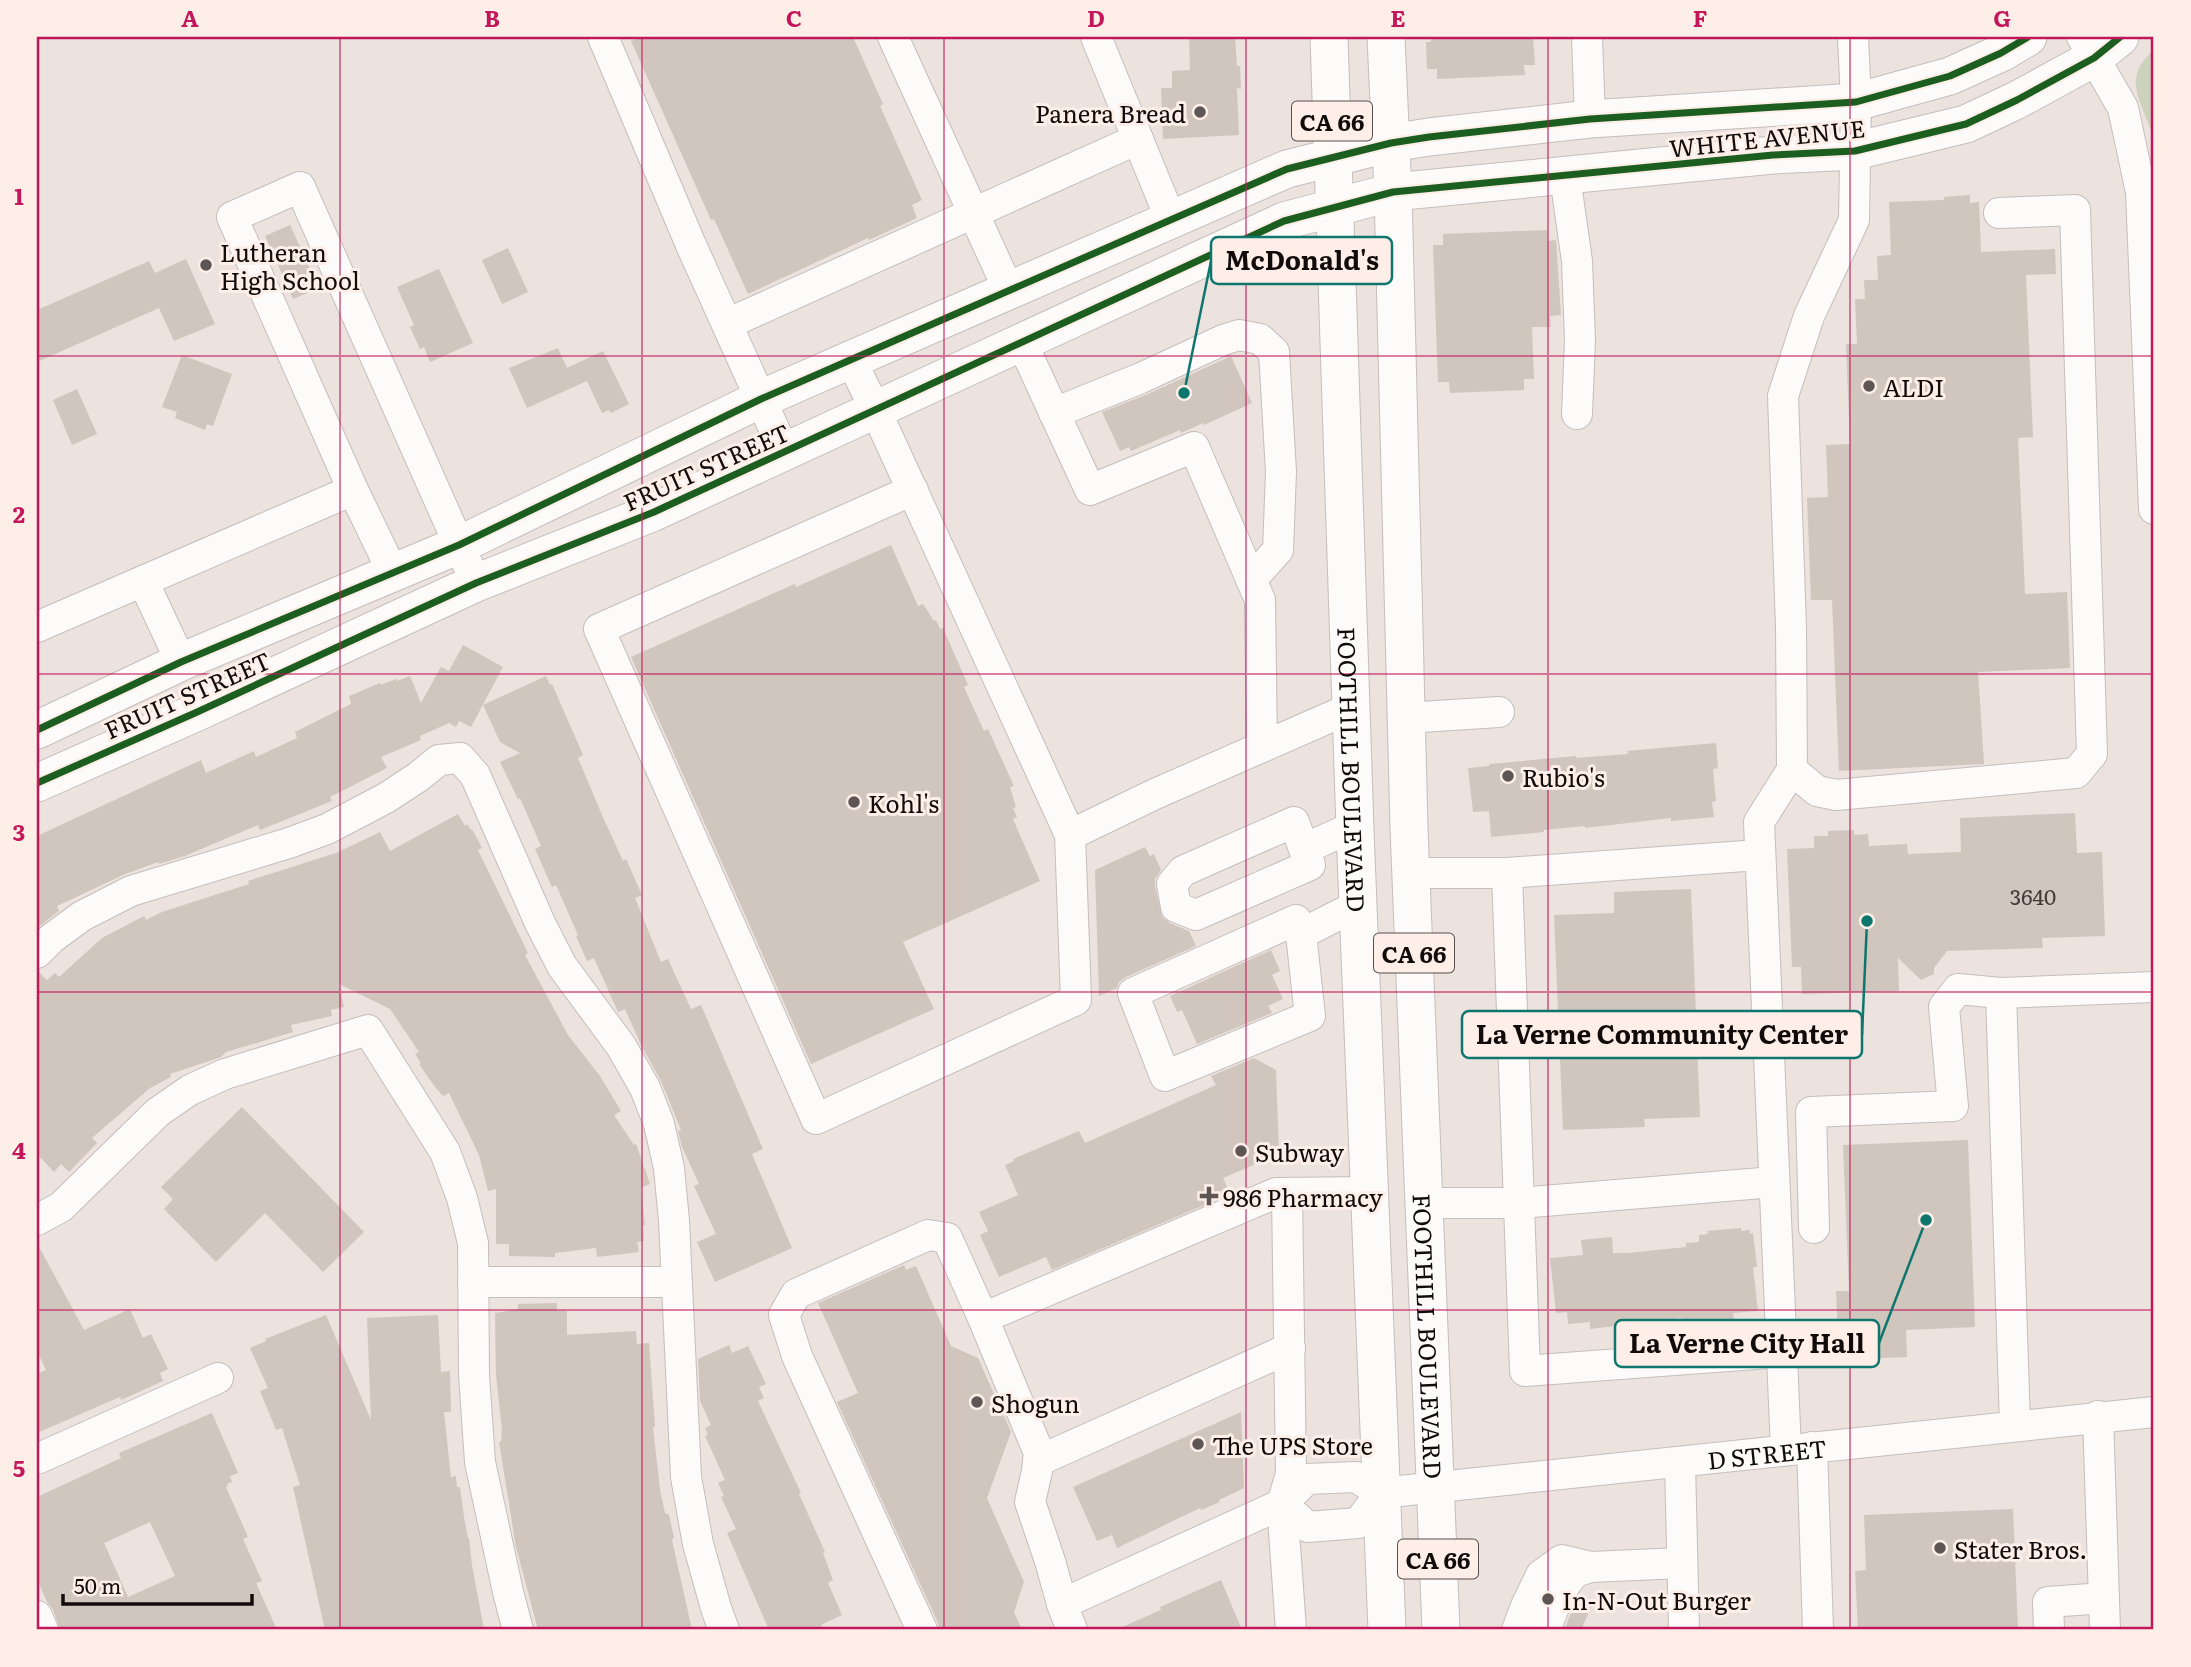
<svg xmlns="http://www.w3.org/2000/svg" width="2191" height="1667" font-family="Literata,serif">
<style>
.green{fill:#cdd2bc}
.building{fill:#d0c6be;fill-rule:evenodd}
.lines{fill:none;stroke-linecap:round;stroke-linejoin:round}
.minor-casing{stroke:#c5bebb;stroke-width:32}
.major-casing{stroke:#c5bebb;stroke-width:39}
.minor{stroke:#fcfbfa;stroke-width:30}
.major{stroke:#fcfbfa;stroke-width:37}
.cycleway-casing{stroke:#fdeee8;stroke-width:11}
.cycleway{stroke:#1b5e20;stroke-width:7}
.grid{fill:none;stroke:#c2185b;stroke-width:2;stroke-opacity:0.55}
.poi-dot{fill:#5e5654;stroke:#fdeee8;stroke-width:2.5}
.labels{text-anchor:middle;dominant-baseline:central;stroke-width:6;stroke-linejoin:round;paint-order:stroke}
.number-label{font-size:21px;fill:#413a36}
.shield{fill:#fdeee8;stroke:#584f4c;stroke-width:2}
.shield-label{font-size:23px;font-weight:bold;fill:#110b09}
.poi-label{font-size:24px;fill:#110b09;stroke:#fdeee8;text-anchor:start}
.street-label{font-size:24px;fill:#110b09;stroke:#fdeee8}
.leader{fill:none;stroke:#0f766e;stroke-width:2.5}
.callout-dot{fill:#0f766e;stroke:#fdeee8;stroke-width:2.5}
.callout{fill:#fdeee8;stroke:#0f766e;stroke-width:2.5}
.callout-label{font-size:26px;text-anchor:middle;font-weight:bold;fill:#110b09}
.neatline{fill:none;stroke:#c2185b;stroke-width:2.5}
.grid-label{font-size:23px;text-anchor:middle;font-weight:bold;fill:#c2185b}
</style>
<rect width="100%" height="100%" fill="#ece2de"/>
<path class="green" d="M2154 50V139C2144 104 2119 79 2154 50Z"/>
<path class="building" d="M642 37H853L883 104 880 106 922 200 912 205 917 218 869 240 868 238 748 294 714 219 711 220 631 41Z
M1189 37H1235L1237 66H1240L1241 89 1237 88 1239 135 1163 139 1161 88H1172V71L1190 70Z
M1431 37H1533L1535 65H1524L1525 75 1437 79V69H1427L1426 42H1431Z
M1970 195V203L1979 202 1981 252 2055 249 2056 274 2026 275 2033 437 2018 438 2025 594 2067 592 2070 668 1978 672 1984 764 1839 771 1832 600H1811L1807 498 1828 497 1826 445 1850 444 1846 344H1857L1855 299H1865L1864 280H1878L1877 256 1891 255 1889 202 1944 200V197Z
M290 225 319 288 293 299 265 236Z
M1547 230 1548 241 1556 240 1561 315 1550 316 1551 327H1532L1534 379H1524V390L1450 393 1449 382H1438L1433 245H1443V234Z
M508 248 528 292 502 304 482 260Z
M186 259 215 324 174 341 159 308 37 362V310L149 261 155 273Z
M439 269 473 343 430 362 424 347 420 349 410 327 414 325 397 287Z
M558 348 567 368 603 351 629 404 611 413 609 410 602 413 587 381 527 408 509 368Z
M182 355 232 374 213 426 207 424 205 430 175 418 177 412 162 407Z
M1231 356 1252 403 1204 425 1203 423 1181 433 1180 430 1131 451 1129 447 1120 451 1102 412 1148 394Z
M77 389 97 434 72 445 53 400Z
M891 545 918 606 923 604 934 621 936 620 940 629 943 628 968 685 964 687 984 731 988 729 1014 786 1010 787 1016 807 1013 808 1017 817 1013 819 1040 881 903 942 934 1009 811 1064 631 657 765 597 795 584 796 587Z
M463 645 503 667 471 727 459 721 456 727 449 723 420 736 421 740 381 757 387 768 330 797 332 801 260 830 258 825 185 856 159 864 158 862 123 875 57 906 59 911 37 928V836L201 760 206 773 254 751 256 757 297 738 295 732 351 704 349 696 380 683 381 685 396 679 397 681 410 676 421 703 441 667 449 671Z
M546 676 550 685 552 684 583 755 578 758 602 815 623 861 626 859 642 895 635 898 661 962 668 959 691 1009 701 1005 763 1149 752 1154 792 1248 715 1282 697 1242 716 1234 694 1186 699 1184 682 1147 678 1131 681 1130 661 1081 641 1045 625 1009 618 1012 594 958 587 961 576 936 578 935 556 885 552 887 535 849 541 846 520 798 518 799 500 762 520 753 500 742 483 705Z
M1716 743 1718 768 1713 769 1716 801 1712 802 1714 817 1671 821V818L1585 828V826L1544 830V832L1491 837 1489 811 1473 812 1468 768 1489 766 1490 764 1576 756V758L1628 754 1627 751Z
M2075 813 2077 853 2102 852 2105 936 2042 938 2043 948 1947 951 1934 968V974L1921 980 1898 958 1899 991 1802 994 1801 967H1792L1787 849 1814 848V836H1828V831L1854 830V835L1868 834 1869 846 1907 844 1908 854 1961 852 1960 818Z
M458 814 465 826 467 824 471 830 472 829 482 848 478 850 528 953 525 955 568 1035 600 1076 621 1111 614 1115 634 1145 636 1144 650 1184 641 1188 645 1225 643 1226 644 1241 637 1242 639 1252 597 1257 596 1248 555 1253V1257L509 1256V1244H496V1189L488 1191 479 1155 449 1093 443 1096 435 1087 419 1064 421 1063 415 1054 419 1052 390 1009 339 984 344 1007 331 1010 332 1016 291 1025 293 1032 226 1052 221 1057 170 1074 171 1077 150 1088 92 1138 97 1143 69 1172 61 1164 54 1172 37 1154V970L47 980 55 973 59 977 102 938 144 916 146 920 162 912 249 884 248 881 336 853 380 832 390 851Z
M1145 847 1150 856 1154 854 1161 870 1155 879V886L1162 917 1170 923 1189 931 1196 946 1126 977 1119 982 1117 988 1099 996 1095 870Z
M1691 889 1700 1117 1644 1119 1645 1127 1563 1130 1554 915 1614 913V892Z
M1271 950 1280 971 1272 975 1283 999 1268 1006 1272 1013 1197 1044 1182 1010 1177 1012 1170 996Z
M1254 1058 1276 1070 1279 1154 1223 1178 1230 1194 1052 1270 1046 1257 999 1277 980 1235 988 1231 979 1212 1018 1195 1005 1165 1014 1161 1013 1159 1079 1131 1085 1143 1216 1085 1211 1076Z
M242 1107 364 1232 323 1272 265 1213 216 1262 164 1209 173 1199 161 1187Z
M1968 1140 1975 1327 1906 1330 1907 1357 1839 1360 1836 1291H1849L1843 1145Z
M1741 1228V1231L1750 1230V1234L1753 1233 1757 1267H1753L1758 1311 1733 1313 1734 1319 1682 1325V1318L1590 1329V1322L1568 1324 1567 1312 1556 1313 1550 1258 1583 1255 1581 1240 1612 1237 1613 1253H1628L1686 1247V1243L1699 1242V1235L1708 1234 1707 1231Z
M37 1243 84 1330 130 1309 143 1338 151 1334 168 1369 160 1373 163 1381 121 1400 120 1397 37 1433V1374L46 1370 37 1351Z
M904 1265 906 1270 916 1266 951 1346 978 1358 1011 1432 987 1498 1024 1582 1014 1612 1022 1630H939L938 1623 837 1402 858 1393 818 1303Z
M557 1303V1311H567V1335L636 1331 637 1344 649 1343 655 1426 653 1427 660 1490 665 1513 669 1515 674 1537 672 1540 692 1630H538L516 1547 499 1442H501L502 1430 496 1375 495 1313 518 1309V1304Z
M326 1315 371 1420 367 1318 438 1315 441 1372 450 1371 451 1412H444L451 1477 456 1476 457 1487H460L464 1517 468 1538H469L472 1565 484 1630H325L293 1487 300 1485 282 1428 276 1430 260 1391 268 1388 250 1348 266 1341 265 1339Z
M729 1345 732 1353 748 1346 766 1384 759 1387 764 1398 758 1401 801 1493 799 1494 825 1552 823 1553 833 1580 828 1583 842 1615 821 1625 823 1630H769L727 1533 736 1529 721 1497 724 1496 718 1483 725 1480 705 1436 708 1435 705 1428 711 1425 700 1401 698 1359Z
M1241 1412 1244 1488 1219 1500 1220 1502 1201 1510 1200 1508 1117 1548 1112 1535 1097 1541 1073 1487Z
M212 1413 238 1473 230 1476 232 1482 227 1484 228 1486 226 1487 248 1537 243 1539 262 1581 256 1583 277 1630H60L53 1609 47 1602 37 1579V1497L121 1458 119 1453ZM150 1522 175 1576 128 1597 104 1543Z
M2013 1509 2018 1630H1858L1855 1571 1866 1570 1864 1515Z
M1221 1580 1242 1630H1115L1161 1610 1160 1607Z
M1577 1599 1592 1605 1581 1630H1564Z"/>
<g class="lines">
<g class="minor-casing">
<g id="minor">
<path d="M603 37 691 245 785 453"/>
<path d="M893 37 1009 291"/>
<path d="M1096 37 1171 220"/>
<path d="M1587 37 1590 119"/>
<path d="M2082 37 2123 108 2141 192 2154 509"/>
<path d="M1565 177 1577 261 1580 340 1577 414"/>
<path d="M727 324 1138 139"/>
<path d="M1022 343 1090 490 1194 447 1260 600 1262 747"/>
<path d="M851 360 876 411 1070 835 1076 1000 816 1119 599 629 913 490"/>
<path d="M1054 413 1141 378 1223 340 1239 335 1260 339 1274 352 1281 472 1278 550 1251 580"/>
<path d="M393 573 353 490 232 217 300 187 476 583"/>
<path d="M143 581 181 662"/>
<path d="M37 627 353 490"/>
<path d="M1405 718 1499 712"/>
<path d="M1792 770 1817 791 1836 795 2076 773 2092 754 2075 210 1999 213"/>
<path d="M1070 835 1155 794 1351 708"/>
<path d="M1304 849 1310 865 1196 915 1176 907 1172 884 1183 871 1294 822 1304 849 1355 826"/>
<path d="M1759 855 1507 873 1525 1371 1782 1352"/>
<path d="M1411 873H1507"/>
<path d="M1296 920 1301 934 1310 1016 1165 1076 1133 993Z"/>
<path d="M1301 934 1358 905"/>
<path d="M37 953 52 938 82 916 131 891 289 843 327 829 386 798 418 777 439 760 460 758 475 775 540 923 562 966 621 1046 645 1088 659 1124 669 1168 674 1221 686 1477 698 1544 716 1608 724 1630"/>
<path d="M1287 1193 1291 1474 1282 1504 1291 1630"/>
<path d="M1424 1203H1519L1774 1182"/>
<path d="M37 1220 61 1207 158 1112 190 1090 225 1074 368 1030 445 1152 462 1198 473 1243 474 1375 480 1462 508 1592 518 1630"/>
<path d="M1814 1228 1811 1112 1953 1106 1944 1007 1958 989 2001 993"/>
<path d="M473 1282H677"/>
<path d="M983 1318 1276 1193 1369 1192"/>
<path d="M2098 1416 2105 1630"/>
<path d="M2015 1425 2001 993 2154 987"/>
<path d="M1812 1447 1818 1630"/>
<path d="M1786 1450 1759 822 1792 770 1791 627 1783 396 1809 316 1854 220 1856 102 1853 37"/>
<path d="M37 1459 218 1378"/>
<path d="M1038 1461 1290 1348"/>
<path d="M1680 1462 1684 1630"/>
<path id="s1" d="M1381 1493 2154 1412"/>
<path d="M1282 1504 1308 1527 1358 1523 1381 1493"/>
<path d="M1062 1604 1282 1504 1307 1479 1356 1477 1381 1493"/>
<path d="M37 1616 43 1630"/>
<path d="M922 1630 797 1356 784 1315 796 1294 928 1235 947 1238 983 1318 1039 1453 1037 1471 1030 1502 1050 1561 1062 1604 1072 1630"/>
<path d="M1517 1630 1526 1606 1541 1575 1562 1560 1591 1567 1681 1563"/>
<path d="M1545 1630C1551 1614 1562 1584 1575 1573 1579 1570 1586 1569 1591 1567"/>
<path d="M2049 1630 2048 1602 2104 1598"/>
</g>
</g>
<g class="major-casing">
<g id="major">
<path id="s2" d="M1329 37 1355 830 1387 1630"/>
<path id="s3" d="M1386 37 1393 192 1409 828 1441 1630"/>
<path d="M37 730 181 662 459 545 761 399 1287 169 1391 143 1429 137 1590 119 1856 102 1950 76 2001 53 2028 37"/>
<path d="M37 783 195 713 476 583 654 512 1284 221 1393 192 1773 155 1855 151 1966 124 2017 100 2094 58 2120 37"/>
</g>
</g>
<use href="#minor" class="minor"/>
<use href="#major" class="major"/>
<g class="cycleway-casing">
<path id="cycleway" d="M37 730 181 662 459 545 761 399 1287 169 1391 143 1429 137 1590 119 1856 102 1950 76 2001 53 2028 37
M37 783 195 713 476 583 654 512 1284 221 1393 192 1773 155 1855 151 1966 124 2017 100 2094 58 2120 37"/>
</g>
<use href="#cycleway" class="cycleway"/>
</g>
<path class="grid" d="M340 37V1630M642 37V1630M944 37V1630M1246 37V1630M1548 37V1630M1850 37V1630M37 356H2154M37 674H2154M37 992H2154M37 1310H2154"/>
<g class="poi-dot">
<circle cx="1200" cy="112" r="7"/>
<circle cx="206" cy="265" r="7"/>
<circle cx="1869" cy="386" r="7"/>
<circle cx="1508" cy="776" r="7"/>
<circle cx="854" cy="802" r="7"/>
<circle cx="1241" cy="1151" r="7"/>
<path d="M1205.5 1185.5h7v7h7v7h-7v7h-7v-7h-7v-7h7z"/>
<circle cx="977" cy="1402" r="7"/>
<circle cx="1198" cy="1444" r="7"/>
<circle cx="1940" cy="1548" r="7"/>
<circle cx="1548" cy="1599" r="7"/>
</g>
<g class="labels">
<g class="number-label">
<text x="2033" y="895">3640</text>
</g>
<g class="shield">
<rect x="1292" y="101.5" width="80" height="39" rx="5"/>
<rect x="1374" y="933.5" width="80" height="39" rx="5"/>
<rect x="1398" y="1539.5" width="80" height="39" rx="5"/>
</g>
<g class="shield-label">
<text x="1332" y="121">CA 66</text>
<text x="1414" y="953">CA 66</text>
<text x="1438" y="1559">CA 66</text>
</g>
<g class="poi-label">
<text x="1186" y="112" text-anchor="end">Panera Bread</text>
<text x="220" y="251">Lutheran<tspan x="220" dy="28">High School</tspan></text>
<text x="1883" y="386">ALDI</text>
<text x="1522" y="776">Rubio's</text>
<text x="868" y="802">Kohl's</text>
<text x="1255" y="1151">Subway</text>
<text x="1223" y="1196">986 Pharmacy</text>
<text x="991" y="1402">Shogun</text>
<text x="1212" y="1444">The UPS Store</text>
<text x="1954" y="1548">Stater Bros.</text>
<text x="1562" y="1599">In-N-Out Burger</text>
</g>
<g class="street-label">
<text transform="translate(1767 137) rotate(-6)">WHITE AVENUE</text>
<text transform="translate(706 466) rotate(-24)">FRUIT STREET</text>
<text transform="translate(187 694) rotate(-24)">FRUIT STREET</text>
<text stroke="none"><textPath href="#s2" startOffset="733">FOOTHILL BOULEVARD</textPath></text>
<text stroke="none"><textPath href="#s3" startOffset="1300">FOOTHILL BOULEVARD</textPath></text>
<text stroke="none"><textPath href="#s1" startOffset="388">D STREET</textPath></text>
</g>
</g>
<path class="leader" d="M1184 393L1211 261M1867 921L1862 1035M1926 1220L1879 1343"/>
<g class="callout-dot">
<circle cx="1184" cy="393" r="7"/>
<circle cx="1867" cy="921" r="7"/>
<circle cx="1926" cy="1220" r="7"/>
</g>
<g class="callout">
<rect x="1211" y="237" width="181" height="47" rx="7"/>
<rect x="1462" y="1011" width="400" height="47" rx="7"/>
<rect x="1615" y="1320" width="264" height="47" rx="7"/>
</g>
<g class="callout-label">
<text x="1302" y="270">McDonald's</text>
<text x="1662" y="1044">La Verne Community Center</text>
<text x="1747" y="1353">La Verne City Hall</text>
</g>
<rect width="2191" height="1667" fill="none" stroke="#fdeee8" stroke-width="77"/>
<path d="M63 1594v10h189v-10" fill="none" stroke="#110b09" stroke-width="3.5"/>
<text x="74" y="1594" font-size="21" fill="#110b09" stroke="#fdeee8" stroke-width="5" paint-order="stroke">50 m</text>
<rect x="38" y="38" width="2114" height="1590" class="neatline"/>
<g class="grid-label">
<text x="190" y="27">A</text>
<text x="492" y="27">B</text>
<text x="794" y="27">C</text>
<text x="1096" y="27">D</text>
<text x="1398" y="27">E</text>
<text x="1700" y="27">F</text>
<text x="2002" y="27">G</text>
<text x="19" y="205">1</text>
<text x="19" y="523">2</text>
<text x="19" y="841">3</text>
<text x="19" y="1159">4</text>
<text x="19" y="1477">5</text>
</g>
</svg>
